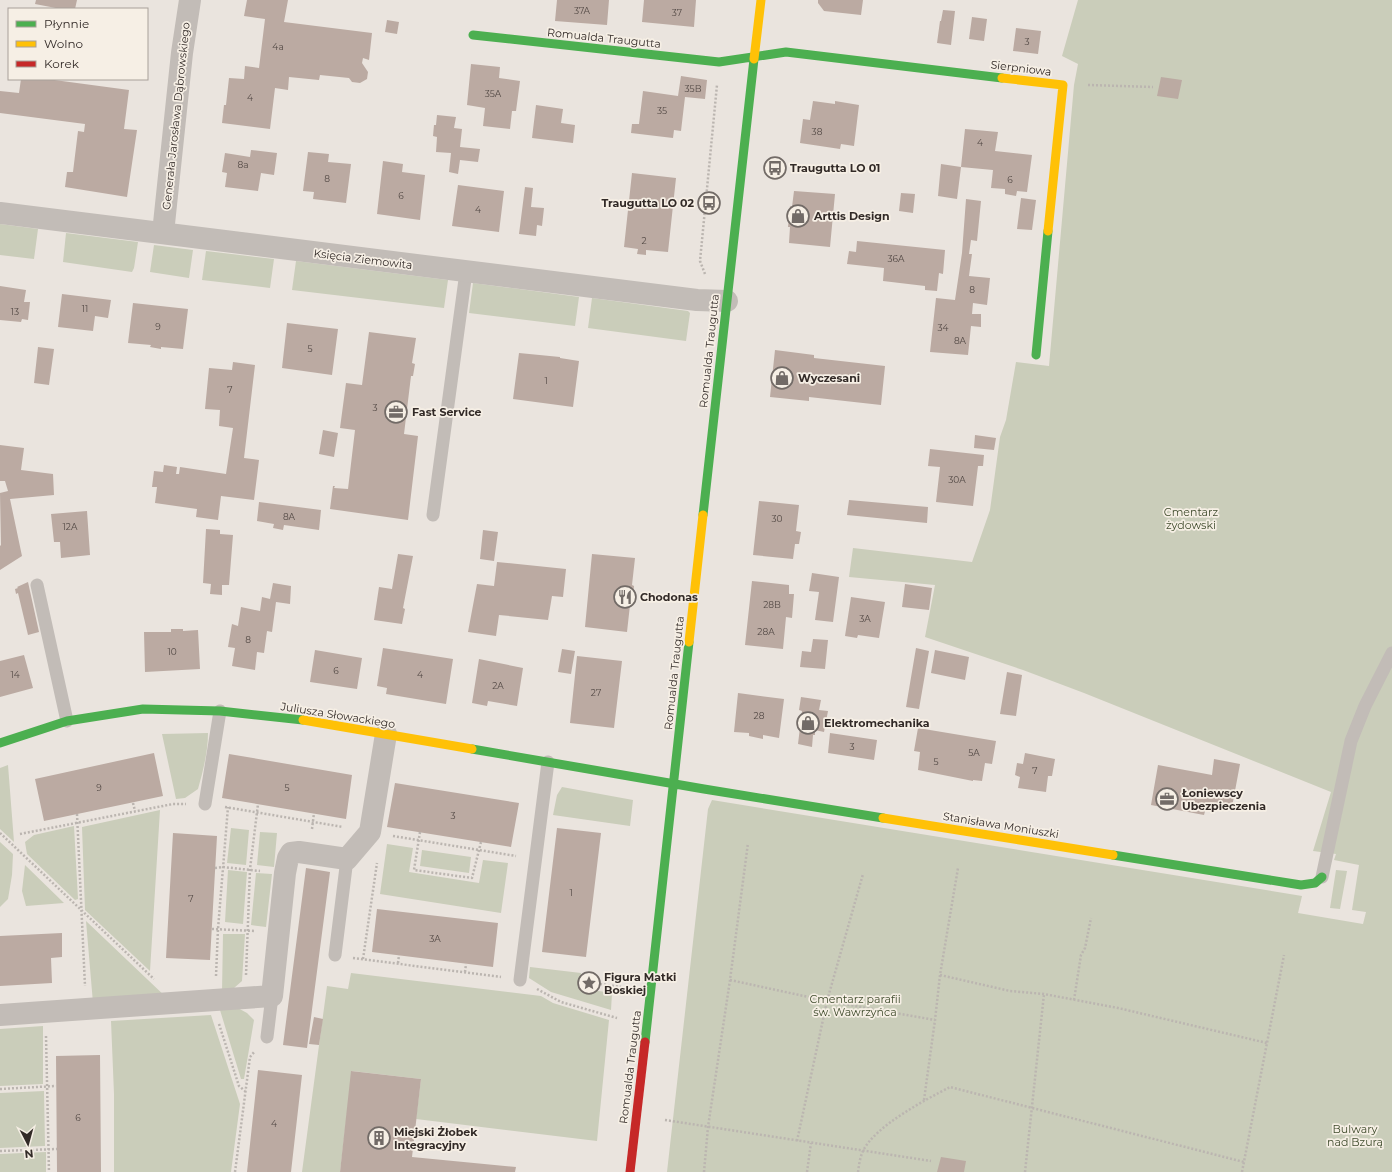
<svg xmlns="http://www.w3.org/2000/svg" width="1392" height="1172" font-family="Montserrat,sans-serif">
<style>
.green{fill:#cacdba}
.building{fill:#bbaaa2}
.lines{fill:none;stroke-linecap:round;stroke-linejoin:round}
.path{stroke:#bbb5b0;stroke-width:2.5;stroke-dasharray:2 2;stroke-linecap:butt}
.lane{stroke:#c2bcb7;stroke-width:13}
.street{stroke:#c2bcb7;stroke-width:22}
.fast{stroke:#4caf50;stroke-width:9}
.slow{stroke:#ffc107;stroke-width:9}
.jam{stroke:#c62828;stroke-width:9}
.labels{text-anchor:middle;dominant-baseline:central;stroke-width:3.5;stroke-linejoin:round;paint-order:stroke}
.number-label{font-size:9px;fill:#544a46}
.street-label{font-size:11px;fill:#322a27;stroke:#f6efe5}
.poi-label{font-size:11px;font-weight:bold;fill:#322a27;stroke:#f6efe5;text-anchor:start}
.park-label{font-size:11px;fill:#414d2e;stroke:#f6efe5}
</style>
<rect width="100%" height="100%" fill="#eae4de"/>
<path class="green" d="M1078 0H1392V1172H667L708 809 712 800 1302 896 1298 913 1363 924 1366 912 1352 910 1359 865 1334 860 1336 854 1313 851 1331 792 1084 693 1023 670 925 637 935 585 849 577 853 548 972 562 990 510 1000 437 1006 420 1016 362 1049 366 1074 85 1078 64 1062 56Z
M0 224 38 229 34 259 0 255Z
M66 233 138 242 134 268 132 272 63 262Z
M154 245 193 250 189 278 150 272Z
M206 251 274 259 270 288 202 280Z
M296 261 448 280 444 308 292 290Z
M473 283 579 297 575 326 469 313Z
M592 298 688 311 690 313 686 341 588 328Z
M208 733C208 752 203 771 198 789L185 798 176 799 162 734Z
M8 765 14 842 0 829V768Z
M562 787 633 800 630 826 553 815 557 795Z
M160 810 150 971 85 910 82 827Z
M74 826 78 899 75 900 27 854 25 842 34 835Z
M231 828 249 830 246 865 227 863Z
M260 832 277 833 274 867 257 865Z
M0 842 13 854 12 875 8 899 0 907Z
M387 844 413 848 409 872 479 883 483 860 508 863 501 913 380 894Z
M422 850 471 857 469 873 420 866Z
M25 865 64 903 26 906 22 891Z
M228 870 247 872 243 924 225 922Z
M1336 870 1347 871 1340 909 1330 908Z
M256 873 272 874 266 927 251 925Z
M86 921 168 999 93 1003Z
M223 934H245L242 981 234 988 222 992Z
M530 967 581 973 579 988 612 993 611 1010 551 992 529 978Z
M351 973 541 996 553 1003 609 1020 597 1141 416 1119 421 1079 352 1071 340 1172H302L327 986 348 989Z
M236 1007 247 1013 254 1020 244 1079H241L220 1010Z
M211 1015 240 1104 231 1172H114V1094L111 1021Z
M43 1026V1084L0 1086V1029Z
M44 1091 45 1146 0 1148V1093Z
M46 1152V1172H0V1154Z"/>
<path class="building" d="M36 0H77L75 9H61L35 4Z
M247 0H288L284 22 372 33 369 60 363 58 362 63 368 72 367 79 360 83 352 82 349 78 320 75 319 80 289 77 288 90 275 88 270 129 222 123 224 105H226L229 78 244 79 245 66 259 68 265 19 244 16Z
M557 0H609L607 25 555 21Z
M644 0H696L694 27 642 22Z
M818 0H863L861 15 824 11 818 3Z
M943 10 955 11 951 45 937 43 940 21H941Z
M972 17 987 19 984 41 969 39Z
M387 20 399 22 397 34 385 32Z
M1016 28 1041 31 1038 54 1013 51Z
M471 64 500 67 499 78 520 81 516 111H512L510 129 483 126 485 108 467 105Z
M681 76 707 80 705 99 685 97 681 131 674 130 673 138 631 133 632 124H639L643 91 678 96Z
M1161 77 1182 80 1178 99 1157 96Z
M21 79H47L129 90 124 129 137 130 127 197 65 187 67 172H73L78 131 84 132 85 124 0 113V91L19 93Z
M813 101 835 104V101L859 105 854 146 841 144 840 149 800 143 803 119 810 120Z
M536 105 563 109 561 123 575 125 573 143 532 138Z
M437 115 456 117 454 128 462 129 460 147 480 149 478 162 460 160 458 174 449 172 451 153 436 152 437 137 433 136 434 125H436Z
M965 129 998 132 995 151 1032 155 1027 192 1017 191 1016 196 1005 194V189L991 188 993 170 961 167 957 199 938 196 941 164 961 167Z
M251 150 277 153 274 175 261 173 258 191 225 187 227 173 222 172 225 153 250 157Z
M308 152 329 154 328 162 351 164 346 203 313 199 314 192 303 191Z
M383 161 403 164 402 172 425 175 420 220 377 214Z
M632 173 676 178 668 252 646 250V255L637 254 638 249 624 247Z
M458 185 504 191 499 232 452 226Z
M525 187 533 188 531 207 544 208 542 226 537 225 536 236 519 234Z
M794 191 835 194 830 247 789 243 790 227H788L790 206 792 207Z
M901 193 915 194 913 213 899 211Z
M1021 198 1036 200 1032 230 1017 229Z
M966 199 981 201 977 241 971 240 969 254H972L969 276 990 278 987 305 973 303 972 314H981V327L971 326 968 355 930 352 936 298 955 300 962 253Z
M857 241 945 250 943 274 939 273 937 291 925 290V286L883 281 884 268 847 264 849 251 856 252Z
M0 286 26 290 24 302H30L28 320 22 319 21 322 0 320Z
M62 294 111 300 108 318 95 316 93 331 58 327Z
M133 303 188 309 183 349 161 347V349L150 347 151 345 128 343Z
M287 323 338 329 332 375 282 368Z
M369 332 416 338 412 363 415 364 413 376H411L404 434 418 436 408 520 330 509 333 486H335L334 488 348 489 355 430 340 428 346 383 362 385Z
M38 347 54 349 49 385 34 383Z
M775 350 814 355V358L885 366 881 405 809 397V401L770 397Z
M519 353 560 357V358L579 361 573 407 513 399Z
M233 362 255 365 244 458 259 460 254 500 221 496 218 520 196 517 197 509 155 503 157 487H152L154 471 163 472 164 465 177 467 176 474H179L180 467 226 474 233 428 219 426 220 410 205 409 209 368 232 370Z
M323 430 338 433 334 457 319 454Z
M975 435 996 438 994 450 974 448Z
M0 445 24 448 21 470 53 474 54 495 10 499 22 556 0 570V546L1 545 0 493 8 491 5 481H0Z
M930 449 984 455 983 466H978L973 506 936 502 940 467 928 466Z
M849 500 928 507 927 523 847 515Z
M759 501 799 505 796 531 801 532 799 544H795L793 559 753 555Z
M259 502 321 510 319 530 284 525 283 530 273 528 274 524 257 521Z
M87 511 90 555 61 558 60 542H54L51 514Z
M206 529 220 530V534L233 535 229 585H222V595L210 594 211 584 203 583Z
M483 530 498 532 494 561 480 559Z
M398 554 413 556 403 608 405 609 402 624 374 620 379 587 392 589Z
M592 554 635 558 632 585 634 586 632 605H630L627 632 585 627Z
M497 562 566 569 563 597 552 596 548 620 499 615 496 636 468 632 477 584 494 586Z
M812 573 839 577 833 622 815 620 819 592 809 591Z
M752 581 789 585V594H794L792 618 786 617 783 649 745 645Z
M28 582 39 632 28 635 18 593 16 594 15 589 18 588 17 587Z
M273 583 291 586 290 604 276 602 272 632 267 631 264 653 257 652 255 670 232 666 235 648 228 647 232 624 238 626 241 607 260 611 262 597 270 599Z
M905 584 932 588 929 610 902 607Z
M851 597 885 602 879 638 858 635 857 638 845 636Z
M171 629H183V631L198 630 200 669 145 672 144 632H171Z
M813 639 828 640 825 669 800 667 802 651 811 652Z
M383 648 453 659 446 704 386 694 387 688 377 686Z
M916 648 929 651 919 709 906 707Z
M562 649 575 651 571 674 558 672Z
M315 650 362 658 357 689 310 682Z
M935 650 969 657 965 680 931 673Z
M24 655 33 688 0 697V661Z
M577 656 622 661 614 728 570 723Z
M479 659 523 668 517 706 488 701 487 706 472 703Z
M1007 672 1022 675 1016 716 1000 714Z
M738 693 784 699 779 738 763 735V739L749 736V733L734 732Z
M801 697 821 700 819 710 828 711 824 732 815 730V735H813L812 747 798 744 802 711 799 710Z
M918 728 996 741 992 764 985 763 982 781 973 780V781L918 770 920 752 914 751Z
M830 733 877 740 874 760 828 753Z
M154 753 163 796 44 821 35 779Z
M1025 753 1055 759 1052 776H1048L1046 792 1018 788 1020 777 1015 775 1017 763 1023 764Z
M229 754 352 775 346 819 222 798Z
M1214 759 1240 764 1232 807 1213 803V805L1207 804 1204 815 1151 805 1158 765 1212 775Z
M395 783 519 803 511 847 387 827Z
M557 828 601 833 586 957 542 952Z
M173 833 217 836 210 960 166 958Z
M306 868 330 872 307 1048 283 1045Z
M377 909 498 923 493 967 372 952Z
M62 933V957L51 958 52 983 0 986V936Z
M314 1017 323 1019 319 1045 309 1044Z
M100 1055 101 1172H57L56 1056Z
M258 1070 302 1075 291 1172H247Z
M351 1071 421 1079 412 1157 516 1167 515 1172H340Z
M941 1157 966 1161 964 1172H937Z"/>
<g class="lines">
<path class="path" d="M1088 85 1153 87
M705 274 700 261 717 85
M133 803 135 811
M225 807 343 827
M77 814 85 986
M312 829 314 813
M420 832 414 870 472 878 481 842
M0 833 154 979
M20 834 173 804H186
M393 836 516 856
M215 868 223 867 260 871
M212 929 255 931
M353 958 501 977
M363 959 377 863
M398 963 399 955
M465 972 466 964
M246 975 250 869 258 804
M940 975 1010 991 1044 994 1118 1008 1267 1043
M216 976 218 929 228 807
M730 980 827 1001 935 1020
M600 984 621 987
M537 989 561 1002 617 1018
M1074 1000 1081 955 1085 948 1091 918
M219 1024 239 1086 245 1091
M46 1036 49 1172
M0 1089 56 1086
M924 1100 935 1020 940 975 958 868
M665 1120 931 1161
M797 1141 827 1001 863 874
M0 1151 57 1149
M235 1172 250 1057 255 1051
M704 1172 708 1127 730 980 748 843
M807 1172 811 1143
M858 1172C859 1165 860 1157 863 1151 875 1126 925 1100 950 1087L1244 1162
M1025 1172 1044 994
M1242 1172 1284 955"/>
<path class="lane" d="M433 515 466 272
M37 585 67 721
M205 804 220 711
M1322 877 1351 741 1365 706 1392 653
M335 955 347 859
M520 980 548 762
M267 1037 272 996"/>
<path class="street" d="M0 213 697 300 727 301
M163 233 182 53 190 0
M0 1015 272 996 285 873 288 858 291 853 299 852 347 859 370 832 386 734"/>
<path class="fast" d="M473 35 719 62 786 52 1002 78
M1036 355 1048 231
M703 515 754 59
M0 743 67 721 143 709 220 711 303 720
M472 749 704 789 883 818
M1113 855 1301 885 1315 883 1322 877
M645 1042 689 642"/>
<path class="slow" d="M754 59 761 0
M1002 78 1063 85 1048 231
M689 642 703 515
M303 720 472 749
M883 818 1113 855"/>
<path class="jam" d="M630 1172 645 1042"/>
</g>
<defs>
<g id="bus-ring" transform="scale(1.15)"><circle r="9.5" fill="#f6efe5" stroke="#726b67" stroke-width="1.5"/><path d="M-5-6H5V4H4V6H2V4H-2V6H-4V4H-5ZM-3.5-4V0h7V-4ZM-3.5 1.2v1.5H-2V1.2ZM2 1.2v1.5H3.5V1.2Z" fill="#726b67"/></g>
<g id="shop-ring" transform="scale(1.15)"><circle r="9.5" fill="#f6efe5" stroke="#726b67" stroke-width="1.5"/><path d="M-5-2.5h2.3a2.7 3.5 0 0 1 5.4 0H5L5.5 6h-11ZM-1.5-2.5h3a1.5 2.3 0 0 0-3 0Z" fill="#726b67"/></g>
<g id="office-ring" transform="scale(1.15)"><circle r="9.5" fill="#f6efe5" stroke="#726b67" stroke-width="1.5"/><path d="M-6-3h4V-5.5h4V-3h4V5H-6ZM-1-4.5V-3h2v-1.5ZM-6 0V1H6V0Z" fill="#726b67"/></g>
<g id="restaurant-ring" transform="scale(1.15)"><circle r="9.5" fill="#f6efe5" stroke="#726b67" stroke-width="1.5"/><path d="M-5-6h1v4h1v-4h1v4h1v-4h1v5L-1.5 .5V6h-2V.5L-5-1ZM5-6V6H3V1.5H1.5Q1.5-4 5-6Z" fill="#726b67"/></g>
<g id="sight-ring" transform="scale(1.15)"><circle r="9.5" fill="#f6efe5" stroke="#726b67" stroke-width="1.5"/><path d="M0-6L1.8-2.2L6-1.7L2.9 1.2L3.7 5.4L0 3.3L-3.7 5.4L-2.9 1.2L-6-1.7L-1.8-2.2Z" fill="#726b67"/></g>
<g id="building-ring" transform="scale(1.15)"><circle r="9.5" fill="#f6efe5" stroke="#726b67" stroke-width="1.5"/><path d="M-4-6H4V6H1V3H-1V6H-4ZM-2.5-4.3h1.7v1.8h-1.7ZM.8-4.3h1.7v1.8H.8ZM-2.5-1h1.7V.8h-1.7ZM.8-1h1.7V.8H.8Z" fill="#726b67"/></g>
</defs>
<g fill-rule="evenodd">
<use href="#bus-ring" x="775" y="168"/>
<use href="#bus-ring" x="709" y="203"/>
<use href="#shop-ring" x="798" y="216"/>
<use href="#shop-ring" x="782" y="378"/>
<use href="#office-ring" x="396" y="412"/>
<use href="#restaurant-ring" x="625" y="597"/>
<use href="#shop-ring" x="808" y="723"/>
<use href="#office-ring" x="1167" y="799"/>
<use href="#sight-ring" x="589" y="983"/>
<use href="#building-ring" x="379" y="1138"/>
</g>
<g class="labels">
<g class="number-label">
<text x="582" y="10">37A</text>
<text x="677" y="12">37</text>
<text x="1027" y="41">3</text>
<text x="278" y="46">4a</text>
<text x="693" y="88">35B</text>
<text x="493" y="93">35A</text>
<text x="250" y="97">4</text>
<text x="662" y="110">35</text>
<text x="817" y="131">38</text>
<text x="980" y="142">4</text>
<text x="243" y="164">8a</text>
<text x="327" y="178">8</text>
<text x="1010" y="179">6</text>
<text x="401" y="195">6</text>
<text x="478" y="209">4</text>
<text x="644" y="240">2</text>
<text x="896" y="258">36A</text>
<text x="972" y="289">8</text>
<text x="85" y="308">11</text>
<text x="15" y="311">13</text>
<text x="158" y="326">9</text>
<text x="943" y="327">34</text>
<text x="960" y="340">8A</text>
<text x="310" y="348">5</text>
<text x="546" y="380">1</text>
<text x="230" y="389">7</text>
<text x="375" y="407">3</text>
<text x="957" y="479">30A</text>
<text x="289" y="516">8A</text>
<text x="777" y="518">30</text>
<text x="70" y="526">12A</text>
<text x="772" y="604">28B</text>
<text x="865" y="618">3A</text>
<text x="766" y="631">28A</text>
<text x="248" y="639">8</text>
<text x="172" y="651">10</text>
<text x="336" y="670">6</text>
<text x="15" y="674">14</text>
<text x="420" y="674">4</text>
<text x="498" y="685">2A</text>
<text x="596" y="692">27</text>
<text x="759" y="715">28</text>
<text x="852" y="746">3</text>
<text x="974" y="752">5A</text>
<text x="936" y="761">5</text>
<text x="1035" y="770">7</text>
<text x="99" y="787">9</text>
<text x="287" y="787">5</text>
<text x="453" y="815">3</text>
<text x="571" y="892">1</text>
<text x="191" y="898">7</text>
<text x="435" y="938">3A</text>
<text x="78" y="1117">6</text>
<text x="274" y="1123">4</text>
</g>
<g class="street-label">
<text transform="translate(604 38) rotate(6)">Romualda Traugutta</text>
<text transform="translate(1021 68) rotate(7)">Sierpniowa</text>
<text transform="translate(176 116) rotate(-84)">Generała Jarosława Dąbrowskiego</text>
<text transform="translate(363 259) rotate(7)">Księcia Ziemowita</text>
<text transform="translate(709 351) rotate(-84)">Romualda Traugutta</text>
<text transform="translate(674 673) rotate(-84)">Romualda Traugutta</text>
<text transform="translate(338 715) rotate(9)">Juliusza Słowackiego</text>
<text transform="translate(1001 825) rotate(9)">Stanisława Moniuszki</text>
<text transform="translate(630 1067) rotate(-83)">Romualda Traugutta</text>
</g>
<g class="poi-label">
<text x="790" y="168">Traugutta LO 01</text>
<text x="694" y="203" text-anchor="end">Traugutta LO 02</text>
<text x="814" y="216">Arttis Design</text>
<text x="798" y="378">Wyczesani</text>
<text x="412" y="412">Fast Service</text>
<text x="640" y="597">Chodonas</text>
<text x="824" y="723">Elektromechanika</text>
<text x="1182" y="793">Łoniewscy<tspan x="1182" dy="13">Ubezpieczenia</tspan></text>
<text x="604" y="977">Figura Matki<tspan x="604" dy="13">Boskiej</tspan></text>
<text x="394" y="1132">Miejski Żłobek<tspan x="394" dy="13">Integracyjny</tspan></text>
</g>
<g class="park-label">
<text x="1191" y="512">Cmentarz<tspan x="1191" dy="13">żydowski</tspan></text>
<text x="855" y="999">Cmentarz parafii<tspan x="855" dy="13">św. Wawrzyńca</tspan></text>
<text x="1355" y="1129">Bulwary<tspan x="1355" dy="13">nad Bzurą</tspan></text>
</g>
</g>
<rect x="8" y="8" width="140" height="72" fill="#f6efe5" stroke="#a8a099"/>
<rect x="16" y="21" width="20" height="6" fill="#4caf50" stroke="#a8a099"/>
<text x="44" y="28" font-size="12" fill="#322a27">Płynnie</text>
<rect x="16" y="41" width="20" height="6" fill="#ffc107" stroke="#a8a099"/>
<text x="44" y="48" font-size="12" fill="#322a27">Wolno</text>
<rect x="16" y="61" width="20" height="6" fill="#c62828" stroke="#a8a099"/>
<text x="44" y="68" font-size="12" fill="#322a27">Korek</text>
<g transform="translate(28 1144) rotate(174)" stroke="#f6efe5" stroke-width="3" paint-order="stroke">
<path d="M0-3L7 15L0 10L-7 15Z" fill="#322a27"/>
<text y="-6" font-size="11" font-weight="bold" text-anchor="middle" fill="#322a27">N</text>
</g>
</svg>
